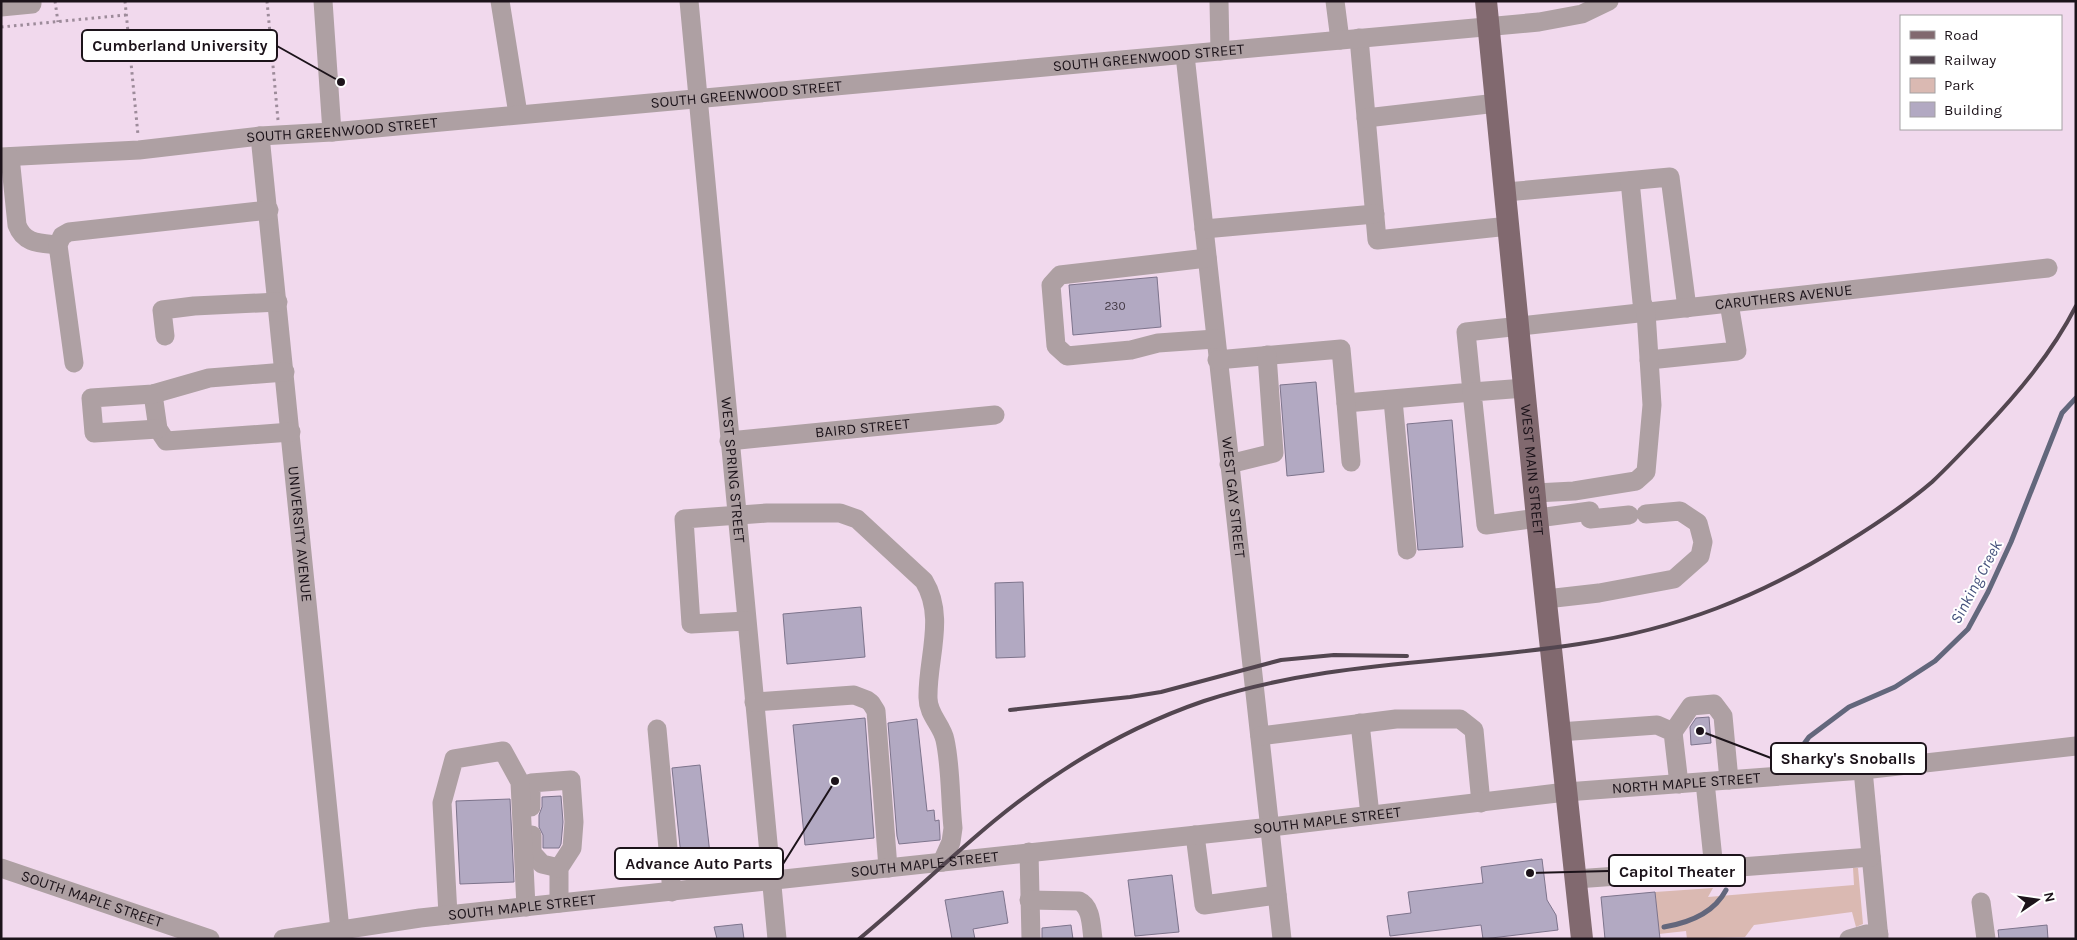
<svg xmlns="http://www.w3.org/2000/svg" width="2077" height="940" font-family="Karla,sans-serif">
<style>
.green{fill:#dab9b2}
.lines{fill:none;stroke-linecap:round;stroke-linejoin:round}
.stream{stroke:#63677c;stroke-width:5}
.building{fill:#b2a9c2;stroke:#7d748c}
.path{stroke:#9d8b9a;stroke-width:3;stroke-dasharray:2.5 4;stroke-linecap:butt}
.minor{stroke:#aea0a3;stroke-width:19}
.major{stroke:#81696f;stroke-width:22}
.rail{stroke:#534650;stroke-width:4}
.labels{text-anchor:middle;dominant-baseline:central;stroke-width:4;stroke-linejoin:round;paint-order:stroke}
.number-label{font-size:12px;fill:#423844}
.street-label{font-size:15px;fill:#1c131a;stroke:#fff}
.water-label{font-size:16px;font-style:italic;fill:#45517c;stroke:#fff}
.leader{fill:none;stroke:#1c131a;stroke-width:2}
.callout-dot{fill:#1c131a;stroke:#fff;stroke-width:2}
.callout{fill:#fff;stroke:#1c131a;stroke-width:2}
.callout-label{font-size:16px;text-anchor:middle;font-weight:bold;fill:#1c131a}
</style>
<rect width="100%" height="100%" fill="#f1d9ed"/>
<path class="green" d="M1853 868H1858L1863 924 1856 927 1852 912 1754 925 1745 937 1687 939 1686 931 1659 934 1655 892 1713 888 1708 897 1854 885Z"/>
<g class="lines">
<path class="stream" d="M1790 763 1809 737 1849 707 1895 687 1935 661 1968 629 1988 592 2011 542 2062 413 2076 398
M1664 927C1688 923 1714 913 1726 890"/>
</g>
<path class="building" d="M1157 277 1161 327 1073 335 1069 285Z
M1316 382 1324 472 1287 476 1280 385Z
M1452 420 1463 547 1418 550 1407 424Z
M1023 582 1025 657 996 658 995 583Z
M861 607 865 657 787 664 783 614Z
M1709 717 1711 743 1691 745 1690 727 1696 718Z
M865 718 874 838 805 845 793 725Z
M917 719 927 811 934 810 935 821 939 820 940 836V840L899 844 897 836 888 723Z
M700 765 710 854 681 856 672 768Z
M561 796 563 822 561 844 559 848H543V835L539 827V815L542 807V797Z
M510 799 514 882 460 884 456 801Z
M1542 859 1547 900 1556 915 1558 930 1483 939 1481 925 1390 936 1387 916 1411 913 1408 892 1483 883 1481 867Z
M1172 875 1179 932 1135 936 1128 880Z
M1003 891 1008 923 973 929 975 939H952L945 900Z
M1655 892 1660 939H1605L1601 897Z
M742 924 744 939H717L714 927Z
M1071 925 1073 939H1042V928Z
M2047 925 2048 939H1999L1998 930Z"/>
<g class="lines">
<path class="path" d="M55 1 58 22
M125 1 138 135
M267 1 278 120
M1 27 126 15"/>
<g class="minor">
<path d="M323 1 332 132"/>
<path d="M500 1 518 114"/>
<path id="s1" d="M689 1 777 939"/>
<path d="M1219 1 1220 51"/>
<path d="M1335 1 1340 40"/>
<path d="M1 7 32 4V1"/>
<path d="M1359 38 1377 240 1509 226"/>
<path id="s2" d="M1185 55 1282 939"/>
<path d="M1366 118 1497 103"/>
<path id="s3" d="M260 136 340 930"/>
<path id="s4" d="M1 157 139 150 260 136 332 132 1539 22 1582 14 1609 1"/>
<path d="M10 157 17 225C24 244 40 243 58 245"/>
<path d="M1506 192 1670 177 1687 308"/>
<path d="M1204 229 1375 214"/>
<path d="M1207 258 1060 275 1051 285 1056 346 1067 356 1131 350 1158 343 1215 339"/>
<path d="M165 336 162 310 194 306 278 302"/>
<path id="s5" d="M1217 360 1341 349 1346 403 1472 392 1466 332 2048 268"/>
<path d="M1649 360 1737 351 1729 303"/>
<path d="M74 363 58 245 62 236 69 232 269 210"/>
<path d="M1525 388 1472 392 1486 525 1590 511"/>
<path d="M153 394 158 429 166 441 291 432"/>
<path d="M1393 400 1407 550"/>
<path d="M1346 403 1351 462"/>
<path d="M158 429 94 433 91 398 153 394 209 378 285 372"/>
<path id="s6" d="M729 441 995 415"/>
<path d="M1229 464 1274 453 1267 355"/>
<path d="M1535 493 1574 491 1636 481 1646 472 1652 405 1646 312 1642 302 1630 181"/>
<path d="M1590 519 1629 515"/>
<path d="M1546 599 1599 593 1674 579 1700 556 1703 542 1698 523 1680 511 1646 514"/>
<path d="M746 621 691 624 684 519 767 513H840L857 519 924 581C946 617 927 659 928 698 928 715 942 725 945 740 951 767 950 800 953 828L951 842 942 862"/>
<path d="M754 702 854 695 867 700 871 703 876 711 888 868"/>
<path d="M1360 723 1370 815"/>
<path d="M657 729 672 892"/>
<path d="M1559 732 1657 725 1673 732 1679 784"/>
<path d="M1673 732 1691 706 1714 704 1723 716 1729 780"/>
<path d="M1260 736 1396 719H1460L1474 730 1481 803"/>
<path d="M1863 770 1879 939"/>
<path d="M1705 782 1714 869 1871 857"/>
<path d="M531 807V783L571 780 574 822 572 848 559 868V903"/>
<path d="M532 835V853L542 864 559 868"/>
<path d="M1195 835 1204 905 1277 895"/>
<path d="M1029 852 1031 939"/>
<path id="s7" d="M1 868 210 939"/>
<path d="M1576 879 1714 869"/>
<path d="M1029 900 1079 901C1092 907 1091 926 1093 939"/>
<path d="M1981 902 1986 939"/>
<path d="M448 915 442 803 454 759 503 751 520 782 526 907"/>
<path id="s8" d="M283 939 420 918 1271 827 1566 792 1863 770 2076 746"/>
<path d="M1849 939 1866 934H1879"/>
</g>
<path class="major" id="s9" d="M1486 1 1537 518 1582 939"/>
<path class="rail" d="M1010 710 1130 697 1161 692 1281 660 1334 655 1407 656
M859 939C905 901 948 859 994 821 1056 770 1128 727 1204 701 1329 660 1451 664 1579 644 1677 629 1760 597 1844 544 1875 525 1904 506 1932 482 1949 466 1966 448 1982 431 2018 393 2052 353 2076 306"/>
</g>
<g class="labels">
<g class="number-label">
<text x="1115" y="306">230</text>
</g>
<g class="street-label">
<text stroke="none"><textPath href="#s4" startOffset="1152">SOUTH GREENWOOD STREET</textPath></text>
<text stroke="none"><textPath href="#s4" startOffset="748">SOUTH GREENWOOD STREET</textPath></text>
<text stroke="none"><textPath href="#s4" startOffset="342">SOUTH GREENWOOD STREET</textPath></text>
<text stroke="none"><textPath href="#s5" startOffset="685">CARUTHERS AVENUE</textPath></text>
<text stroke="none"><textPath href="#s6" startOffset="134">BAIRD STREET</textPath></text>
<text stroke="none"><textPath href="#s1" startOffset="471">WEST SPRING STREET</textPath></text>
<text stroke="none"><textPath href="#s9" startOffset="471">WEST MAIN STREET</textPath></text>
<text stroke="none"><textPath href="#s2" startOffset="445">WEST GAY STREET</textPath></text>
<text stroke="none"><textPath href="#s3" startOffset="400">UNIVERSITY AVENUE</textPath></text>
<text stroke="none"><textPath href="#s8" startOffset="1412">NORTH MAPLE STREET</textPath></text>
<text stroke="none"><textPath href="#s8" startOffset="1051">SOUTH MAPLE STREET</textPath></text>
<text stroke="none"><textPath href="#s8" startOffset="646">SOUTH MAPLE STREET</textPath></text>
<text stroke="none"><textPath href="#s7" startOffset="96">SOUTH MAPLE STREET</textPath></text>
<text stroke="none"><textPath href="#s8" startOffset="241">SOUTH MAPLE STREET</textPath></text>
</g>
<g class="water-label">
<text transform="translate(1976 582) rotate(-62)">Sinking Creek</text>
</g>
</g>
<path class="leader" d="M341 82L277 46M1700 731L1771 758M835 781L783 864M1530 873L1609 871"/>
<g class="callout-dot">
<circle cx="341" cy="82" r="5"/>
<circle cx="1700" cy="731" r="5"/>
<circle cx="835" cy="781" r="5"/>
<circle cx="1530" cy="873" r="5"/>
</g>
<g class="callout">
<rect x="82" y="30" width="195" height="31" rx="5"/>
<rect x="1771" y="743" width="155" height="31" rx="5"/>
<rect x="615" y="848" width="168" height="31" rx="5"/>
<rect x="1609" y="855" width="136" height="31" rx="5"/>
</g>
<g class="callout-label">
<text x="180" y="51">Cumberland University</text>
<text x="1848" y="764">Sharky's Snoballs</text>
<text x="699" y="869">Advance Auto Parts</text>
<text x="1677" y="877">Capitol Theater</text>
</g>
<rect width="2077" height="940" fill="none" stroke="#1c131a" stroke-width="5"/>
<rect x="1900" y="15" width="162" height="115" fill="#ffffff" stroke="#a4a1a3"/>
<rect x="1910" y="31" width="25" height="8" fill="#81696f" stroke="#a4a1a3"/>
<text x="1944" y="40" font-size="15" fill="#1c131a">Road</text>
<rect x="1910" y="56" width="25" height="8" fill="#534650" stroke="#a4a1a3"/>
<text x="1944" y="65" font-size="15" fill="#1c131a">Railway</text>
<rect x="1910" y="78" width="25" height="15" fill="#dab9b2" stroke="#a4a1a3"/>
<text x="1944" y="90" font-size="15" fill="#1c131a">Park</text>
<rect x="1910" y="102" width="25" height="15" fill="#b2a9c2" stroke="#a4a1a3"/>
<text x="1944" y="115" font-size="15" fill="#1c131a">Building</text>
<g transform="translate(2037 900) rotate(77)" stroke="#ffffff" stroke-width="4" paint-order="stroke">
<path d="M0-4L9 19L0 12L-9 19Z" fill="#1c131a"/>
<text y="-8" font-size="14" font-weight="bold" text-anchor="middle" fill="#1c131a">N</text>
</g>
</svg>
